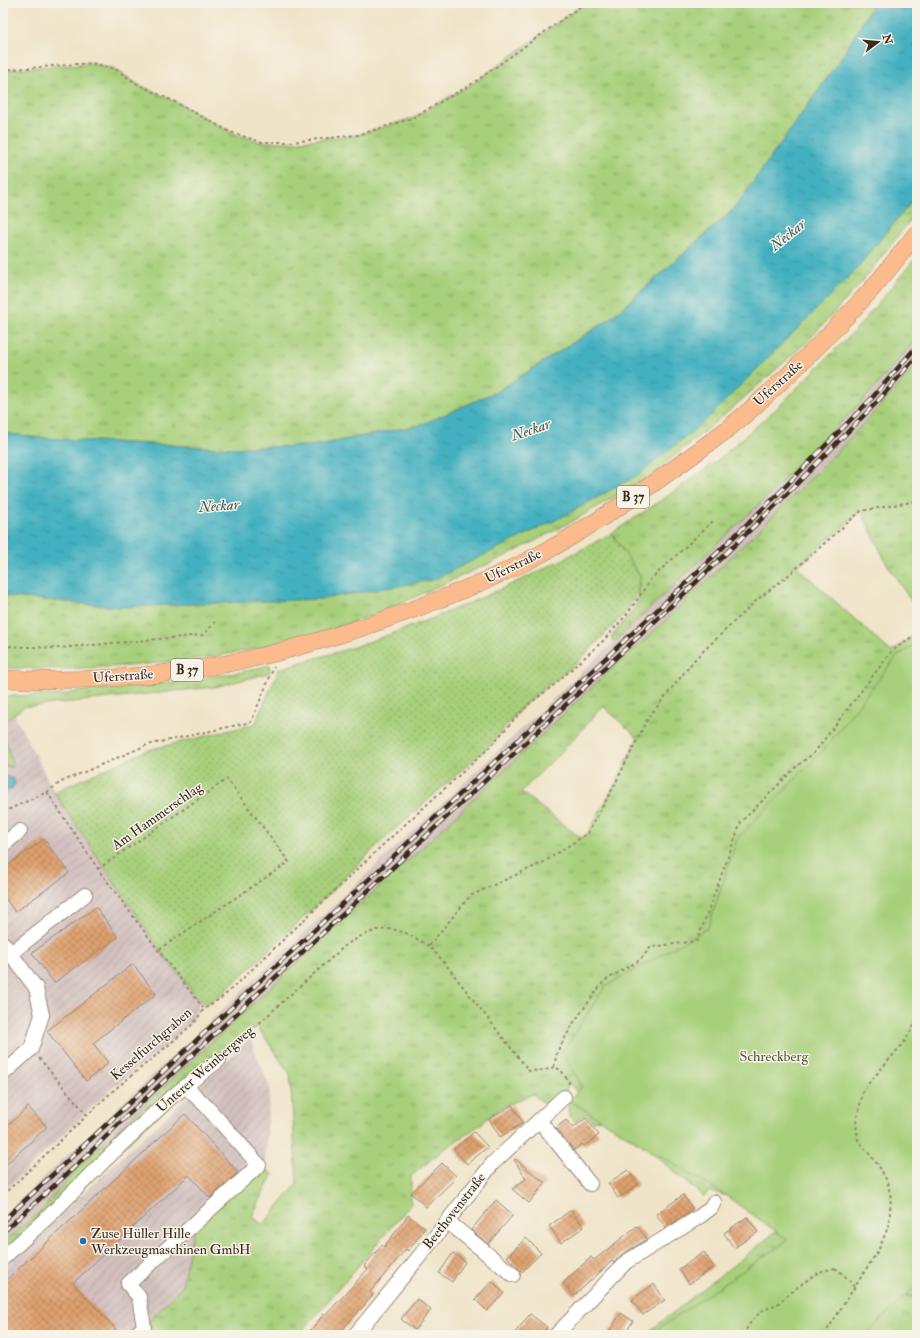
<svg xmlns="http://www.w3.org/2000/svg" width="920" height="1338" font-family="'IM FELL Double Pica',serif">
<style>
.industrial{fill:url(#industrial-furrows)}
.railway{fill:#d1bfbd}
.grass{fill:url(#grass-tufts);stroke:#727d4c;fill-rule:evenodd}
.park{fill:#a8d07b;stroke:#727d4c}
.garden{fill:url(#garden-dots);stroke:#727d4c}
.water{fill:url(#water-ripples);stroke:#3f6d6f}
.building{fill:url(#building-cross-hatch)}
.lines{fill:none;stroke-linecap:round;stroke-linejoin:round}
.minor-casing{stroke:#968773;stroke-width:16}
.major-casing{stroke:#968773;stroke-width:18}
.path{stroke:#968773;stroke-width:2;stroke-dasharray:3 3;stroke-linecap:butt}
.minor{stroke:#fff;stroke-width:14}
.major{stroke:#fbbb8d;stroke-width:17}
.rail-casing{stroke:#3b2a1e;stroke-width:4.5}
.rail{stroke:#f7f3e8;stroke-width:3;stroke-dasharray:9;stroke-linecap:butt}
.poi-dot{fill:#1f6fb2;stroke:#f7f3e8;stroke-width:1.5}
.labels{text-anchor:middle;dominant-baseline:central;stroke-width:3;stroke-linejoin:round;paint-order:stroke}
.shield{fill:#f7f3e8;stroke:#73665b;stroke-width:1}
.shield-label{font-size:13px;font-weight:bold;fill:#3b2a1e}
.street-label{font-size:14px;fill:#3b2a1e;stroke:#f7f3e8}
.park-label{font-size:14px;fill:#565435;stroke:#f7f3e8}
.poi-label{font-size:14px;fill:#3b2a1e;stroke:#f7f3e8;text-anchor:start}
.water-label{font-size:15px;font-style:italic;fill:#3e5957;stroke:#f7f3e8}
</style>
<defs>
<pattern id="industrial-furrows" width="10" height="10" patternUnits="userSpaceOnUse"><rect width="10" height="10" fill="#d1bfbd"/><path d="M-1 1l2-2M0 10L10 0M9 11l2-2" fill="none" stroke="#b4a4a2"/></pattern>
<pattern id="grass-tufts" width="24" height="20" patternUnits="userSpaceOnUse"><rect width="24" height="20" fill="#a8d07b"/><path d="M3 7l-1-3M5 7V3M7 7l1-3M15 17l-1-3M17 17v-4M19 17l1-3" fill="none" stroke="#8aa964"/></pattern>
<pattern id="garden-dots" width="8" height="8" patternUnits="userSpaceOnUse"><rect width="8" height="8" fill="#a8d07b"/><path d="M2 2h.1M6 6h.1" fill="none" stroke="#8aa964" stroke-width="1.8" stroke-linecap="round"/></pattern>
<pattern id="water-ripples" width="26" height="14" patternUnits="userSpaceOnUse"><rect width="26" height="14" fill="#43b0c0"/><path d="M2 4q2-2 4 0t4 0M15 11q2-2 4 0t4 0" fill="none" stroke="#398f9b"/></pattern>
<pattern id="building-cross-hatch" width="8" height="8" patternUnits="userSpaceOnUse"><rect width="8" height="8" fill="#dfa170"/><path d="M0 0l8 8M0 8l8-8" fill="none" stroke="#b6835b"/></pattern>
</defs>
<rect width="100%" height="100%" fill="#f7f3e8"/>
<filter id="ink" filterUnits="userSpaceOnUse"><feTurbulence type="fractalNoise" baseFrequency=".025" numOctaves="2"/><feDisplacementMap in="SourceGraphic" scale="8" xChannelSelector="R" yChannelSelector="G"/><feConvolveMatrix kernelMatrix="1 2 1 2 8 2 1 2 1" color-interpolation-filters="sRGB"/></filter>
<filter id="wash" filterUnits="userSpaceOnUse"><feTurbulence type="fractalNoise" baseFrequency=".012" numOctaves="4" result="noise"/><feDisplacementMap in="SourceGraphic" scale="16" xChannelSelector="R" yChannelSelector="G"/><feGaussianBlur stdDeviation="0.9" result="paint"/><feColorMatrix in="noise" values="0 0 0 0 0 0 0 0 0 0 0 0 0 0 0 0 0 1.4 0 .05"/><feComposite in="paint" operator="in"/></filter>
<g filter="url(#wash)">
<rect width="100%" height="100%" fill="#f0e4c8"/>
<path class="industrial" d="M3 708H11L54 792 166 959 201 1001 192 1021 170 1042 112 1088 3 1192Z
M250 1039 270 1088 264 1177 228 1206 281 1335H3V1267Z"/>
<path class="railway" d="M917 338V365L881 406 783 506 640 645 605 675 394 874 359 905 79 1166 49 1200 3 1243V1216L681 579 869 394Z"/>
<path class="grass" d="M585 3H874L839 61 734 209 609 319 498 391 421 425 312 446 221 448 41 438 3 433V70L92 63 115 69 139 85 176 102 230 132 261 142H291L358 135 413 118 475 82Z
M917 195V211L862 282 807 342 730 410 650 476 573 521 510 554 408 600 370 616 300 640 213 657 128 666 62 669 3 668V596L119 607 703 423 852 274Z
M917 256V338L869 394 771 493 614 642 611 637 630 614 638 601 640 577 612 533 663 499 718 460 777 408 861 324Z
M917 365V610L887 564 861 511 797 567 891 652 917 633V1296H903L855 1335H648L651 1330 778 1230 738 1199 709 1191 704 1197 644 1146 601 1119 592 1121 586 1114 575 1122 569 1116 568 1105 577 1093 569 1082 564 1097 551 1109 533 1094 500 1108 481 1124 443 1150 411 1176V1204L299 1335H142L144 1327 182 1286 195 1223 259 1165 273 1174 252 1216 263 1225 297 1184 290 1074 256 1025 3 1258V1243L43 1208 79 1166 359 905 394 874 605 675C652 635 695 591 740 548 801 489 861 429 917 365ZM603 706 638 738 615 785 588 833 581 838 521 792 571 742Z
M270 665 269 673 215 687 24 707 3 722V696L60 695 100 688 185 681 242 672Z
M3 731 13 767 3 766Z
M903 1296 917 1297V1335H857Z"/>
<path class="park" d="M917 643V1293L911 1290 866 1335H649L788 1240 725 1195 570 1101 582 1086 562 1052 605 987 708 928 737 839 825 748 897 656Z"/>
<path class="garden" d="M612 533 640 577 637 594 626 612 577 663 526 703 488 747 385 838 332 891 220 996 207 1003 201 1001 166 959 54 792 148 750 255 724 279 669C306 660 334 654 360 645 447 615 532 578 612 533Z"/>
<path class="water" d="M874 3H917V195L852 274 703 423 636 476 562 517 433 580 321 599 119 607 3 596V433L41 438 221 448 312 446 421 425 498 391 610 319 734 209 839 61Z
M6 776 13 779 15 783 11 790 7 791 3 790V777Z"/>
<g id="blocks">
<path class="building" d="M44 839 69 873 15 912 3 895V869Z
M96 907 118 937 54 983 32 953Z
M133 964 156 994 93 1043 108 1063 86 1081 47 1031Z
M512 1105 523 1123 500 1137 489 1119Z
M28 1107 47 1127 3 1167V1130Z
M185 1114 238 1172 210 1198 189 1175 73 1283 116 1329 109 1335H3V1283Z
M586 1118 599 1135 584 1146 582 1144 574 1150 556 1128 566 1120 573 1128Z
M474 1132 488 1147 467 1164 454 1149Z
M515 1159 545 1183 529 1203 512 1189 526 1179 514 1160Z
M442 1163 457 1177 426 1207 411 1193Z
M628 1170 638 1185 618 1198 608 1183Z
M683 1195 693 1209 666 1228 656 1214Z
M496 1200 513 1215 488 1244 471 1230Z
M571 1210 584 1227 561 1243 549 1226Z
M408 1215 425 1228 408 1251 406 1249 370 1292 373 1295 338 1335H307L324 1314 326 1315 368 1269 364 1266 382 1245 384 1247Z
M747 1217 758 1232 734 1248 724 1233Z
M637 1226 647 1239 621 1255 614 1263 612 1261 574 1296 563 1283 591 1257 594 1260Z
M526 1238 541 1253 522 1272 507 1257Z
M704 1252 714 1267 689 1284 679 1269Z
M453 1253 465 1262 452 1282 439 1273Z
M492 1281 504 1293 487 1311 475 1299Z
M654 1284 665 1300 643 1315 632 1300Z
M417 1299 431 1310 415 1330 401 1319Z
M621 1313 633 1321 624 1335H607Z
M530 1314 547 1327 541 1335H513Z"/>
</g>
</g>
<g filter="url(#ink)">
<use href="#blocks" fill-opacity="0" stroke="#968773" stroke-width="1"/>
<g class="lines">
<g class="minor-casing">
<path id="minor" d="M3 845 20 831
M3 943 36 988 42 1015 31 1049 3 1074
M11 953 85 895
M539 1120 590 1184
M447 1221 513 1275
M3 1258 51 1214 101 1164 169 1099 219 1060
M135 1335 144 1327 139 1297 128 1284 259 1165 206 1106 185 1086
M355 1335 427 1247 493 1163 564 1097
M556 1335 626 1262 699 1217 711 1208 714 1202"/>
</g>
<g class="major-casing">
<path id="major" d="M3 679C77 682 153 678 225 664 277 654 328 639 378 622 427 605 474 587 521 564 553 549 583 530 612 511 651 486 688 459 725 431 777 389 825 340 870 291 886 273 901 253 917 233"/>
</g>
<path class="path" d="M3 70 92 63 115 69 139 85 175 102 230 132 261 142H291L358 135 413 118 475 82 585 3
M3 646 59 648 203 635 215 622
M47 792 98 869 158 950 204 1009
M3 812 47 792 61 782 147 745 251 722 274 667
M98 869 227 779 289 862 158 950
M429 946 470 896 544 862 588 833 615 784 648 718 696 658 757 600 791 573 861 511 917 501
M228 1051 347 944 361 936 377 930 393 929 406 933 429 946 443 961 529 1071 545 1070 554 1067 561 1070 569 1082 568 1085
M39 1058 87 1115
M554 1067 557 1052 574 1022 604 981 640 960 651 947 697 941 741 822 798 765 814 753 891 652 917 633
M3 1195 114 1090 171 1043 194 1023 204 1009 224 996 387 841 489 748 518 715 528 705 554 685 604 640 628 613 651 579 714 520
M835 1268 848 1279 854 1287
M743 1335 752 1320 763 1310 776 1305 803 1283 819 1272 835 1268
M824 1335 879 1249 889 1225 891 1198 887 1181 879 1166 858 1140 856 1123 863 1090 905 1041 915 1023 917 1016"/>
<use href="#minor" class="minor"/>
<use href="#major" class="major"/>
<g class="rail-casing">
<path id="rail" d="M3 1221 685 584 775 497 872 398 917 346
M3 1232 78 1164 131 1112 355 903 689 589 779 502 877 402 917 356"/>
</g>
<use href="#rail" class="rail"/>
</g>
</g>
<circle class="poi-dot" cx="83" cy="1241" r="4"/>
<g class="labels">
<g class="shield">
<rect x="617" y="486" width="32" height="22" rx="3"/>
<rect x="171" y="659" width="32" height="22" rx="3"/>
</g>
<g class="shield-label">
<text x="633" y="497">B 37</text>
<text x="187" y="670">B 37</text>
</g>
<g class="street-label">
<text transform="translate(778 383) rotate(-42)">Uferstraße</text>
<text transform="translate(513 566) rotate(-26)">Uferstraße</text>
<text transform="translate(123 676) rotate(-4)">Uferstraße</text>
<text transform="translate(157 816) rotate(-35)">Am Hammerschlag</text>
<text transform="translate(151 1044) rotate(-41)">Kesselfurchgraben</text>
<text transform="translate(205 1069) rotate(-41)">Unterer Weinbergweg</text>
<text transform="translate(454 1211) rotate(-52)">Beethovenstraße</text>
</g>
<g class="park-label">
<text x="774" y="1056">Schreckberg</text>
</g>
<g class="poi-label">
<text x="91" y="1233">Zuse Hüller Hille<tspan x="91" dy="16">Werkzeugmaschinen GmbH</tspan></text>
</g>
<g class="water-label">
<text transform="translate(788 235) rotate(-39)">Neckar</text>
<text transform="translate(531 430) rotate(-19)">Neckar</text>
<text transform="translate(219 506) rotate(-4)">Neckar</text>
</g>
</g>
<rect width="920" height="1338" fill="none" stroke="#f7f3e8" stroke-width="16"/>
<g transform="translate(878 42) rotate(74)" stroke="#f7f3e8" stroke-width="3" paint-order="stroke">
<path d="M0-3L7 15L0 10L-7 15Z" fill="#3b2a1e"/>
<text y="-6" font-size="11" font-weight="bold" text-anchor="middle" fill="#3b2a1e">N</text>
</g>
</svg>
